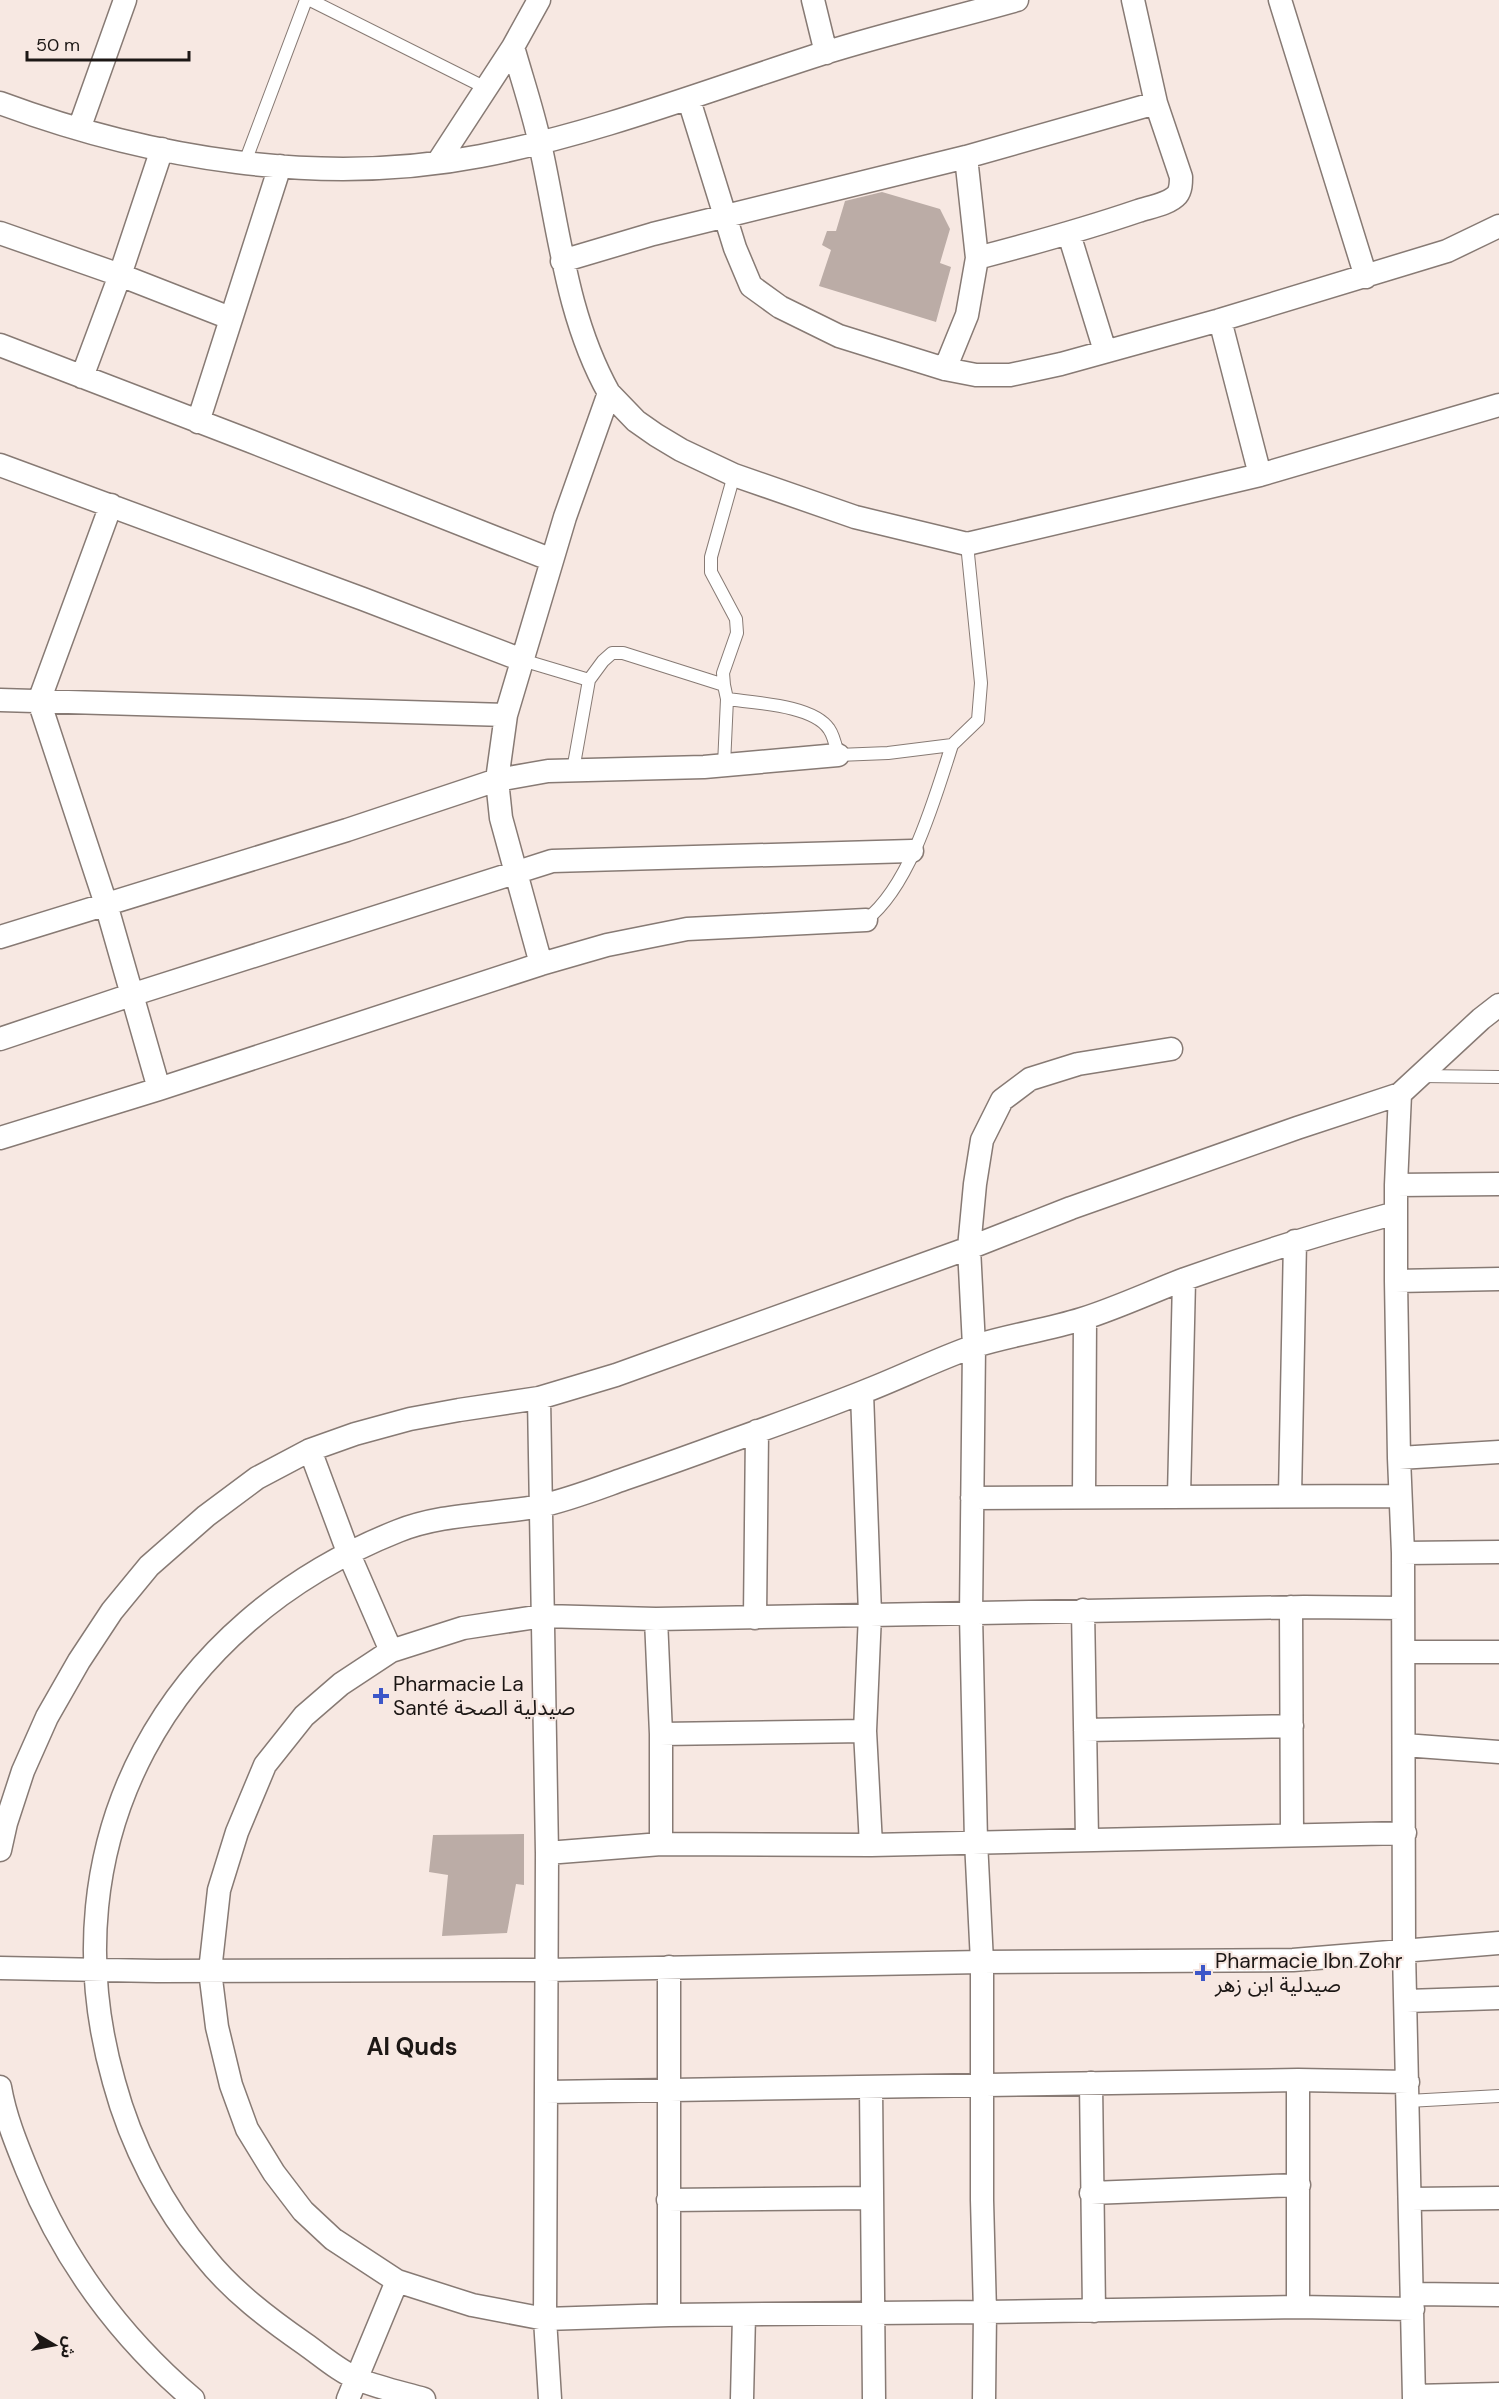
<svg xmlns="http://www.w3.org/2000/svg" width="1499" height="2399" font-family="'DM Sans','Noto Sans Arabic',sans-serif">
<style>
.building{fill:#bbaca6}
.lines{fill:none;stroke-linecap:round;stroke-linejoin:round}
.lane-casing{stroke:#877a74;stroke-width:14}
.street-casing{stroke:#877a74;stroke-width:25}
.lane{stroke:#fff;stroke-width:12}
.street{stroke:#fff;stroke-width:22}
.poi-dot{fill:#3c56c8;stroke:#f7e8e2;stroke-width:2}
.labels{text-anchor:middle;dominant-baseline:central;stroke-width:4.5;stroke-linejoin:round;paint-order:stroke}
.poi-label{font-size:21px;fill:#1c1715;stroke:#f7e8e2;text-anchor:start}
.quarter-label{font-size:24px;font-weight:bold;fill:#1c1715;stroke:#f7e8e2}
</style>
<rect width="100%" height="100%" fill="#f7e8e2"/>
<path class="building" d="M882 192 940 209 950 229 940 263 951 267 936 322 819 286 831 250 822 245 827 231H836L845 201Z
M524 1834V1885L516 1884 507 1933 442 1936 448 1875 429 1872 433 1835Z"/>
<g class="lines">
<g class="lane-casing">
<path id="lane" d="M310 0 486 88
M245 162 306 0
M522 660 589 680
M727 699C755 703 813 705 829 729 834 736 836 747 838 755L888 753 952 745 978 720 981 683 967 544
M724 765 727 699 724 685 723 673 737 633 736 619 711 572V557L734 475
M573 770 589 680 603 661 612 653H623L724 685
M866 920C911 885 935 797 952 745
M1422 1076 1499 1077
M1408 2101 1499 2096"/>
</g>
<g class="street-casing">
<path id="street" d="M813 0 826 53
M1280 0 1366 277
M513 47C522 79 533 111 540 144 559 229 566 316 609 393L565 517 506 715 497 780 501 818 541 964
M689 100 735 248 751 286 780 307 839 336 945 369 976 375H1010L1061 364 1220 320 1447 251 1499 226
M0 103C151 159 321 187 481 156 599 133 711 89 824 53 888 33 953 18 1017 0
M79 129 125 0
M438 162 513 47 539 0
M0 233 120 275 230 318
M1069 234 1105 351
M977 258C1031 244 1085 229 1138 211 1150 207 1169 204 1177 195 1181 190 1181 183 1181 177L1156 103 1133 0
M562 261 653 234 966 157 1156 103
M1220 320 1260 475
M0 345 250 441 552 560
M945 369 967 315 977 258 966 157
M82 377 120 275 162 149
M609 393 636 421 656 435 681 450 734 475 855 517 967 544 1260 475 1499 405
M198 422 280 166
M0 465 363 599 522 660
M111 505 39 701 106 904 159 1089
M0 700 506 715
M0 937 347 830 497 780 548 771 704 767 838 755
M0 1039 131 995 552 861 912 851
M1400 1094 1396 1185V1281L1399 1458 1403 1553 1404 1951 1414 2399
M0 1138 159 1089 541 964 607 945 687 929 866 920
M1396 1185 1499 1184
M1396 1281 1499 1279
M862 1393 870 1614 865 1731 871 1845
M539 1398 547 1853 545 2319 550 2399
M310 1450 348 1552 391 1651
M1399 1458 1499 1452
M1179 1496 1184 1280
M1290 1496 1295 1241
M1084 1497 1085 1318
M972 1498 1400 1496
M1403 1553 1499 1552
M1291 1607 1292 1834
M1401 1608 1304 1607 656 1619 543 1616 463 1628 391 1651 341 1684 304 1716 265 1765 237 1832 219 1890 210 1971 217 2027 231 2085 247 2129 274 2173 303 2211 333 2239 397 2281 472 2305 545 2319 669 2315 985 2312 1298 2307 1413 2309
M1083 1610 1087 1839
M755 1618 757 1431
M656 1619 661 1734V1844
M1404 1652H1499
M1085 1730 1292 1726
M661 1734 865 1731
M1404 1745 1499 1752
M0 1850 6 1823 23 1771 47 1717 79 1661 112 1611 149 1566 206 1516 257 1478 310 1450 355 1434 410 1419 459 1410 539 1398 616 1375 969 1248 1071 1208 1297 1128 1400 1094 1481 1019 1499 1005
M547 1853 661 1844 871 1845 1405 1833
M0 1968 157 1971 547 1970 982 1962 1293 1960 1499 1943
M1407 2001 1499 1998
M1298 2080V2307
M1091 2083 1094 2311
M0 2087C5 2116 16 2143 27 2170 63 2259 120 2337 193 2399
M871 2087 874 2399
M547 2092 1298 2080 1408 2082
M1091 2193 1299 2185
M1411 2199 1499 2198
M668 2200 871 2198
M1413 2294 1499 2295
M669 2315V1967
M1414 2396 1499 2394
M348 2399 397 2281
M424 2399C403 2393 380 2388 360 2380 340 2372 322 2356 305 2344 269 2319 232 2291 205 2257 163 2207 131 2145 114 2082 45 1840 169 1622 398 1531 443 1513 493 1515 540 1506 568 1500 596 1489 624 1479 659 1467 693 1455 728 1442 773 1426 818 1410 863 1392 900 1378 937 1359 975 1346 1010 1335 1047 1330 1082 1319 1117 1308 1151 1292 1185 1279 1255 1254 1325 1232 1396 1213
M742 2399 744 2315
M984 2399 985 2312 982 2200V1962L976 1841 971 1615 974 1346 969 1248 975 1184 982 1140 1002 1100 1030 1079 1078 1064 1171 1049"/>
</g>
<use href="#lane" class="lane"/>
<use href="#street" class="street"/>
</g>
<g class="poi-dot">
<path d="M378 1687h6v6h6v6h-6v6h-6v-6h-6v-6h6z"/>
<path d="M1200 1964h6v6h6v6h-6v6h-6v-6h-6v-6h6z"/>
</g>
<g class="labels">
<g class="poi-label">
<text x="393" y="1684">Pharmacie La<tspan x="393" dy="24">Santé صيدلية الصحة</tspan></text>
<text x="1215" y="1961">Pharmacie Ibn Zohr<tspan x="1215" dy="24">صيدلية ابن زهر</tspan></text>
</g>
<g class="quarter-label">
<text x="412" y="2046">Al Quds</text>
</g>
</g>
<g transform="translate(54 2345) rotate(100)" stroke="#f7e8e2" stroke-width="4.5" paint-order="stroke">
<path d="M0-4.5L10 22L0 15L-10 22Z" fill="#1c1715"/>
<text y="-9" font-size="16" font-weight="bold" text-anchor="middle" fill="#1c1715">ش</text>
</g>
<path d="M27 51v9h162v-9" fill="none" stroke="#1c1715" stroke-width="3"/>
<text x="36" y="51" font-size="18" fill="#1c1715" stroke="#f7e8e2" stroke-width="4.5" paint-order="stroke">50 m</text>
</svg>
